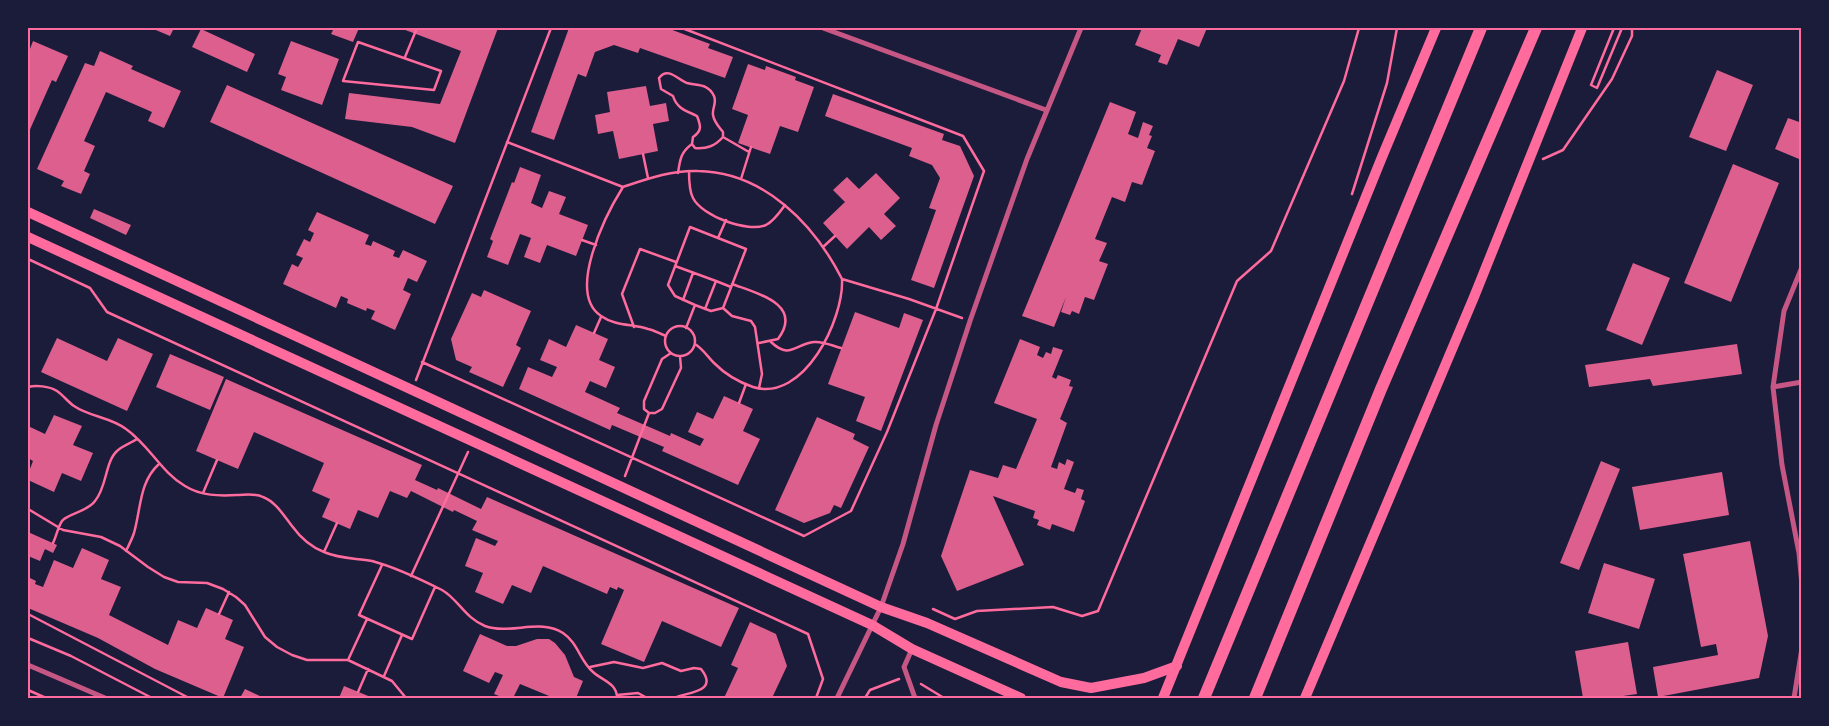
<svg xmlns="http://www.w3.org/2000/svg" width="1829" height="726" font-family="Mulish,sans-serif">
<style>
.building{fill:#dd5f8e}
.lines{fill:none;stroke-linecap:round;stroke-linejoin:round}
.path{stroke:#ff6b9d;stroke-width:2.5}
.minor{stroke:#c65784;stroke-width:5}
.secondary{stroke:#ff6b9d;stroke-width:10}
.trunk{stroke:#ff6b9d;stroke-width:12}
.neatline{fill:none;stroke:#ff6b9d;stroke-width:2}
</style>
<rect width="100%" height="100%" fill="#1b1b3a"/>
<path class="building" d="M151 28H174L170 36Z
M334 28H359L353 42 331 34Z
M400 28H498L455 143 412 127 345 119 349 93 440 104 461 51Z
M569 28H667L710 44 708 48 733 57 725 78 640 48 638 53 614 45 595 52 586 77 578 74 554 140 531 132Z
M1142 28H1207L1199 47 1178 39 1167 65 1158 62 1161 55 1135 45Z
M201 29 255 54 247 72 192 47Z
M33 41 68 56 56 82 52 80 28 134V54Z
M291 41 339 59 322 105 281 90 286 77 278 74Z
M100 51 133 66 131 69 181 91 164 128 148 121 152 112 106 92 84 141 95 146 84 171 90 174 81 194 61 186 64 181 37 169 85 63 94 66Z
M748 64 765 70 766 66 796 77 795 80 814 87 798 132 780 126 770 154 738 143 748 115 732 109Z
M1717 70 1753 85 1726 151 1689 137Z
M227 85 453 186 435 224 210 122Z
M646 86 650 106 666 103 669 121 653 124 658 151 619 159 613 131 598 134 595 115 610 112 607 92Z
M833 94 944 134 942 140 960 146 974 176 934 288 911 280 936 210 929 208 940 178 932 165 909 156 912 148 825 116Z
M1110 102 1136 112 1128 134 1138 138 1143 122 1153 126 1149 135 1152 136 1147 148 1155 151 1142 185 1132 182 1125 202 1112 197 1095 239 1107 243 1099 261 1108 264 1094 300 1085 297 1079 314 1072 311 1070 315 1061 312 1066 297 1054 327 1022 316Z
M1788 118 1802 123V154L1799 159 1775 149Z
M1733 164 1779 183 1731 302 1684 283Z
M520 167 541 175 531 203 542 208 549 191 566 197 559 214 588 225 576 256 547 245 540 263 524 257 531 238 520 234 508 265 487 257 493 241 490 239 512 182 514 183Z
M876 173 900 198 884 214 896 226 881 240 869 227 847 249 823 223 845 202 833 190 847 177 859 189Z
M94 209 131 225 126 235 90 218Z
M317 212 369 235 365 244 371 246 373 241 395 251 393 256 399 258 403 250 427 261 417 282 408 278 403 290 411 294 395 330 371 319 375 311 367 308 366 311 347 303 348 299 341 296 336 308 283 284 292 264 298 267 303 258 296 255 304 239 310 242 314 233 308 230Z
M1633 263 1670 278 1642 345 1606 330Z
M484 290 531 311 516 345 521 348 503 387 469 372 472 367 456 360 451 339 472 293 481 297Z
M855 312 899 328 904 313 923 320 881 431 856 421 865 397 828 384Z
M576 325 608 339 599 360 615 367 606 388 590 381 585 392 620 408 617 413 670 436 671 433 700 446 704 439 688 432 697 412 713 419 724 396 753 409 743 431 760 439 738 485 662 451 664 447 612 425 610 430 519 389 528 367 552 377 557 367 540 360 549 339 566 347Z
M57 338 107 361 118 338 153 354 127 411 41 372Z
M1020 339 1040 347 1037 355 1043 358 1046 352 1051 354 1053 347 1063 350 1052 377 1056 379 1058 375 1071 380 1069 386 1073 387 1060 419 1067 423 1051 467 1057 469 1059 462 1065 465 1067 459 1074 462 1064 489 1075 493 1077 488 1084 490 1081 499 1085 501 1074 532 1052 524 1050 530 1037 525 1039 520 1033 518 1035 511 993 496 1024 565 957 591 941 556 970 470 998 478 1003 465 1016 469 1037 419 994 403Z
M1737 344 1742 374 1653 386 1650 379 1589 387 1585 365Z
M170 354 224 377 210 410 156 387Z
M226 379 422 465 415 480 437 490 438 488 481 509 487 497 739 608 721 647 662 621 644 662 601 644 624 590 618 587 617 590 610 587 607 594 543 566 531 593 512 585 503 604 475 592 483 573 465 566 476 538 495 546 498 541 472 530 477 521 454 510 453 512 411 491 407 498 390 491 378 518 358 510 350 529 322 517 330 499 312 491 324 463 254 432 238 469 196 451Z
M54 415 82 426 73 445 93 453 81 481 62 473 54 492 28 480V474L33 461 28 458V426L45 434Z
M817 417 855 434 853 439 869 447 841 508 834 505 830 513 804 523 775 510Z
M1601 461 1620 469 1579 570 1560 563Z
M1722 472 1729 515 1640 530 1632 487Z
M28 532 57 545 53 553 45 549 40 561 28 556Z
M1750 541 1768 636 1759 678 1658 697 1653 667 1718 655 1716 644 1701 647 1683 554Z
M82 548 109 560 101 579 121 587 109 615 168 645 178 620 197 628 206 608 233 620 225 639 244 647 223 698 155 669 98 638 28 608V577L36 581 35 584 43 587 54 560 73 568Z
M1604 563 1655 579 1639 629 1588 613Z
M750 622 776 634 787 666 772 698H724L738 668 731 665Z
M480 634 507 646H516L537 639H549L555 643 565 655 574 677 583 681 576 698H554L520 684 513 698H504L494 694 503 675 495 672 489 683 463 671Z
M1628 642 1637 694 1609 698H1583L1575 651Z
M344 686 373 698H339Z
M245 689 264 698H240Z"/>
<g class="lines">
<path class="path" d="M1614 28 1591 85 1597 88 1622 28
M358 42 441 71 434 90 343 81Z
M405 57 417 28
M723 137C715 146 707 149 695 148L692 144 693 137C702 131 701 126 697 116 687 111 677 109 673 96L661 89 659 78C668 66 678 80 687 83 697 86 708 83 714 96 717 103 712 108 713 115 714 122 719 127 723 132V137L749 152
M507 142 623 187C647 179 672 170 698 171 764 172 814 224 842 279L909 299 962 318
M643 154 648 178
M1543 159 1563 150 1612 79 1632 36V28
M689 171C689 180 689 191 693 198 702 216 748 233 766 225 774 221 780 212 785 205
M678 173C680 159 681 152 692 144
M741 179 751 147
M623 187C606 214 566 293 601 316 615 326 633 324 648 329 654 330 660 334 666 336
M1352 194 1387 83 1397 28
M718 238 726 220
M582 240 596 245
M823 247 835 236
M28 259 90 288 107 312 808 634 823 679 816 698
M675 266 716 281 705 309
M716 281 731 287
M732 284C756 293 804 304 778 339L759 343
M683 300 693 273
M723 308 732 316 751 321 755 327 762 374 759 388
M665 341a15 15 0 1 1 30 0a15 15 0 1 1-30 0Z
M634 327 622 294 640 249 676 262
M686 328 695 305 711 311 723 308 746 249 690 227 668 285 675 296 695 305
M594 333 601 317
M771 342C790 360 795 344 814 342 823 341 833 346 841 348
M695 344C703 349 707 356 714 363 725 374 738 382 753 387 804 403 844 319 842 279
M422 362 804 536 851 511 887 432 936 309 984 171 963 136 682 28
M416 380 551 28
M28 387C36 385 49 386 57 391 63 395 68 402 74 406 90 417 110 417 126 429 149 445 161 472 185 486 201 496 219 496 237 495 245 495 255 493 263 497 276 502 284 516 292 526 300 537 311 547 324 552 340 559 355 558 372 561 391 566 424 581 442 590 458 599 465 618 485 626 510 635 541 618 563 633 578 643 580 661 593 672 603 681 617 683 617 698
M739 403 746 384
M649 413 644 409V401L662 359 671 353
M625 476 649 413H655L662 409 681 368 680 356
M203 493 217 460
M28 509 63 530 101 537 120 546 148 567 164 577 178 582 207 583 223 589 236 597 245 605 265 637 277 647 292 655 307 660H348L392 681 406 698
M53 543C56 537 58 527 62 521 67 514 87 512 95 501 107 487 105 462 117 451 122 446 131 443 137 439
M126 551C129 545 132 539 134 533 141 509 139 482 159 464
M324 552 337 523
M382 565 359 615 412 639 435 587
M411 576 468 452
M933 609 955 619 977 611 1053 607 1082 616 1098 611 1237 281 1271 251 1344 81 1359 28
M28 614 189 698
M219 614 229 592
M28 638 71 656 152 698
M348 660 367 619
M590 667 614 662 643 668 662 663 681 671 694 668 701 669C720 693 686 692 674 698
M384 676 402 635
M921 684 944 698
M28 690 46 698
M358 692 368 669
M617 695 638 693 647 698
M865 698 870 690 899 679"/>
<path class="minor" d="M823 28 1046 110
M1802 267 1784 311 1773 387 1782 465 1799 553 1802 585
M1773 387 1802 382
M912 649 904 667 915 698
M28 665 105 698
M837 698 881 607 903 544 936 425 970 321 1027 159 1081 28
M1794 698 1802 648"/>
<path class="secondary" d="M28 212 881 607 927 623 1061 682 1091 688 1144 678 1177 666
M28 237 872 625 912 649 1021 698
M1163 698 1382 157 1436 28
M1305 698 1474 297 1582 28"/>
<path class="trunk" d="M1204 698 1481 28
M1255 698 1381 389 1536 28"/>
</g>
<rect width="1829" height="726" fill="none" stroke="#1b1b3a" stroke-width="58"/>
<rect x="29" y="29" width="1771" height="668" class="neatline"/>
</svg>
